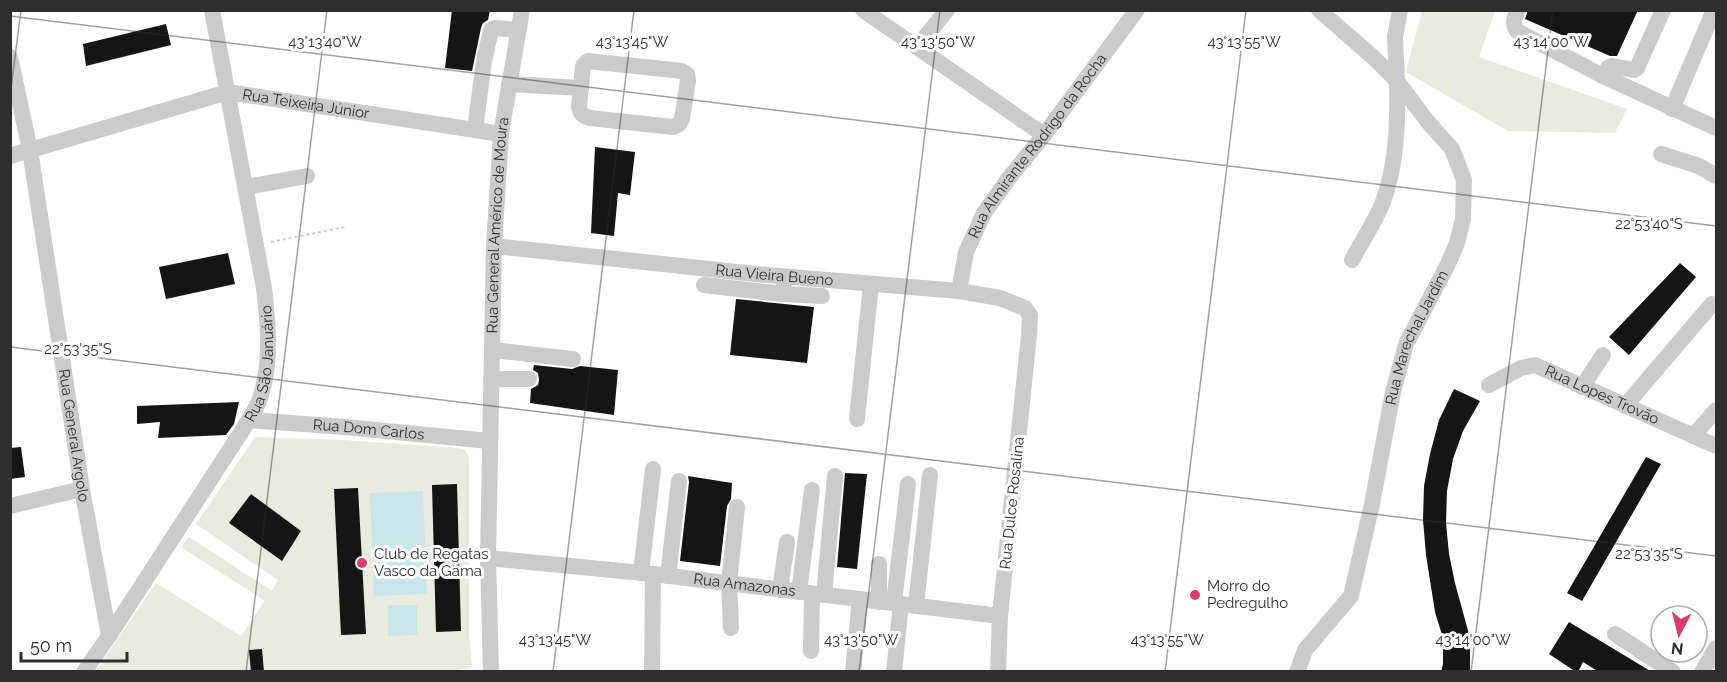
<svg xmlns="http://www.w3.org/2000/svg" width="1727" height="682" font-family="Raleway,sans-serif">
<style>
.green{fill:#e8ebdd}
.water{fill:#cae5e9}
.building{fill:#151515}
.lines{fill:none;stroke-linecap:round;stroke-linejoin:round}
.path{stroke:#cbcbcb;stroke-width:2;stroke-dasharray:3 3;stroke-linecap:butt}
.minor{stroke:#cbcbcb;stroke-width:16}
.ticks{fill:none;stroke:#2e2e2e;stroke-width:1.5;stroke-opacity:0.45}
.poi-dot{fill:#d93c6e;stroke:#fff;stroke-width:2}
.labels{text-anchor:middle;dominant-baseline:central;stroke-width:6;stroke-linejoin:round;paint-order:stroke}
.street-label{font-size:15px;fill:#2e2e2e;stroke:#fff}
.poi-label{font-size:15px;fill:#2e2e2e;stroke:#fff;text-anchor:start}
.ticks-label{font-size:15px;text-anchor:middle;fill:#2e2e2e;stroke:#fff;stroke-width:6;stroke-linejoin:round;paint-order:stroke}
</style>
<rect width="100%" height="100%" fill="#fff"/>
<path class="green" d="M1422 11H1495L1479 57 1627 109 1615 133 1508 131 1406 72Z
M255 437 344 440 457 448 465 450 469 458V636L472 668 442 672H95L156 583 241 636 265 601 181 547 189 537 272 591 278 580 196 524Z"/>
<path class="water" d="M423 491 427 594 374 596 370 493Z
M388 605H417V635L388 636Z"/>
<path class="building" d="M452 10H490L488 20 483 23 481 28 472 71 445 68Z
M1528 10H1638L1617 56H1610L1525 19Z
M166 24 171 45 86 66 83 44Z
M595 147 635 152 630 195 618 193 614 236 591 233Z
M228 253 235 284 166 299 159 267Z
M1680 263 1696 277 1629 355 1609 337Z
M736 299 814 307 807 363 730 355Z
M534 365 572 369 580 366 618 370 614 415 530 403 531 389 538 385 539 380 538 373 533 370Z
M1454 389 1480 401 1463 431 1453 459 1447 491 1446 523 1449 554 1455 583 1470 638V672H1441L1443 664V638L1435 612 1426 555 1423 520 1424 486 1430 454 1439 420Z
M239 402 234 424 226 435 158 438 160 422 137 424V406Z
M21 447 25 477 10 479V448Z
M1646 457 1661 464 1582 601 1567 593Z
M845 473 867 474 857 569 837 567Z
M688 476 732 483 731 499 727 506 720 566 680 561 689 482Z
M457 484 461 631 436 632 432 485Z
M358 488 366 634 341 635 334 489Z
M251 494 301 531 282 561 229 523Z
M1569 622 1652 672H1599L1583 662 1578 672H1576L1549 654Z
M262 649 264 672H251L249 650Z"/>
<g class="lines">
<path class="path" d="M271 242 345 227"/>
<g class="minor">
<path d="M863 10 1044 135"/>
<path d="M1319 10 1374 58 1397 81C1398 120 1397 164 1383 202 1375 222 1362 241 1352 260"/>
<path d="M1518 10C1514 19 1512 23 1517 31L1603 76 1716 128"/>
<path d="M917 47 947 10"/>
<path id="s1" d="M10 57 30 150 82 489 109 636"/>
<path d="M588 61 682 71 687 74 688 81 682 119 679 124 673 127 590 118C583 116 580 114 579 106L583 66Z"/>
<path d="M1603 76 1608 68 1612 66 1634 70 1637 68 1663 10"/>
<path d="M509 84 581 88"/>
<path d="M1672 109 1714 10"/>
<path d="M475 130 484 61 491 30 495 28 518 30"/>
<path d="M1661 154 1699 166 1716 176"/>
<path id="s2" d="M10 156 228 92 501 134"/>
<path d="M246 187 307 176"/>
<path id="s3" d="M494 246 756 274 959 291 1000 298 1025 308 1030 315 1029 335 1000 616 998 672"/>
<path d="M784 284 783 294 822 296"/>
<path d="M704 285 783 294"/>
<path id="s4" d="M959 291 966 252 984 213 1009 178 1044 135 1137 10"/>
<path d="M492 350 573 359"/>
<path d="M491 379H529"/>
<path id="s5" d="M1489 385 1521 368 1535 365 1716 446"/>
<path d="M1582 387 1603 355"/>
<path d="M1625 406 1712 304"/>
<path d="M857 419 871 284"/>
<path id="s6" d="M249 420 345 427 489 441"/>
<path d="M1693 436 1716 410"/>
<path d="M10 506 82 489"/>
<path id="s7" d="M488 558 653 574 1000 616"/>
<path d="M641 573 653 469"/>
<path d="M668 576 679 481"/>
<path d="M780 590 787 542"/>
<path d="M799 592 812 490"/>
<path d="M824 595 835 476"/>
<path d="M879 602V564"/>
<path d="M894 603 908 484"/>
<path d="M916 606 930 475"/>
<path d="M731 628 729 583 737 507"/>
<path d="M1615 634 1673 672"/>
<path d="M811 651 812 594"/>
<path id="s8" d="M84 672 109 636 249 420C253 412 259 404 261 395 272 360 268 323 264 288L212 10"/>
<path id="s9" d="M491 672 488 558 494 246 501 134 522 10"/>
<path d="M652 672 653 574"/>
<path d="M853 672 860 599"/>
<path d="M894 672 901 604"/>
<path id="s10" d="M1297 672 1305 650 1351 596 1372 504 1393 392 1406 344 1448 264 1457 243 1463 219 1464 180 1452 149 1428 122 1397 81 1395 37 1400 10"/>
<path d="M1702 672 1716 648"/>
</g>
</g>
<path class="ticks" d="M10 16 1716 226M10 96 21 10M10 347 1716 556M246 672 327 10M553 672 634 10M859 672 940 10M1165 672 1246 10M1471 672 1553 10"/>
<g class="poi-dot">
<circle cx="362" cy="563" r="6"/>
<circle cx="1195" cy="595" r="6"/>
</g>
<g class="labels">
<g class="street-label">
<text stroke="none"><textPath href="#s2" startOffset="306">Rua Teixeira Júnior</textPath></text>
<text stroke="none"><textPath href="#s4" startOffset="168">Rua Almirante Rodrigo da Rocha</textPath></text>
<text stroke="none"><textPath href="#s9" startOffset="447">Rua General Américo de Moura</textPath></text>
<text stroke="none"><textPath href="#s3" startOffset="282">Rua Vieira Bueno</textPath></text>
<text stroke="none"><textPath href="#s10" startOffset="362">Rua Marechal Jardim</textPath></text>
<text stroke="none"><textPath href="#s8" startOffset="360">Rua São Januário</textPath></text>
<text stroke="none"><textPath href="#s5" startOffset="124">Rua Lopes Trovão</textPath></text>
<text stroke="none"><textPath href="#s6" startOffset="120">Rua Dom Carlos</textPath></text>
<text stroke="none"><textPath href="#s1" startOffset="384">Rua General Argolo</textPath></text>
<text transform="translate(1012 503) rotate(-84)">Rua Dulce Rosalina</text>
<text stroke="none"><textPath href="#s7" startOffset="258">Rua Amazonas</textPath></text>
</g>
<g class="poi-label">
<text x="374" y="554">Club de Regatas<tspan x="374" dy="17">Vasco da Gama</tspan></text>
<text x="1207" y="586">Morro do<tspan x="1207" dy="17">Pedregulho</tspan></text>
</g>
</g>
<g class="ticks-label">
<text x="325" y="47">43°13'40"W</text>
<text x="632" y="47">43°13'45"W</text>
<text x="938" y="47">43°13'50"W</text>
<text x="1244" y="47">43°13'55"W</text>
<text x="1551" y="47">43°14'00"W</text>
<text x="1649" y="229">22°53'40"S</text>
<text x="78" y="354">22°53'35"S</text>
<text x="1649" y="559">22°53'35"S</text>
<text x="555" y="645">43°13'45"W</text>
<text x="861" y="645">43°13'50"W</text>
<text x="1167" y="645">43°13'55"W</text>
<text x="1473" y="645">43°14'00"W</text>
</g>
<rect width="1727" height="682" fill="none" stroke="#2e2e2e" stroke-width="24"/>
<g transform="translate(1679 634) rotate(187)"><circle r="28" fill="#ffffff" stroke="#ababab" stroke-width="1.5"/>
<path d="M0-4.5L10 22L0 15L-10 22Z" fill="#d93c6e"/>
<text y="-9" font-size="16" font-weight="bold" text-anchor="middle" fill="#2e2e2e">N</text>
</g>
<path d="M21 652v9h106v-9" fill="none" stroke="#2e2e2e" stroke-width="3"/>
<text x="30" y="652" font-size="18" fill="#2e2e2e" stroke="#ffffff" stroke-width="4.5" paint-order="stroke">50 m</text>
</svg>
